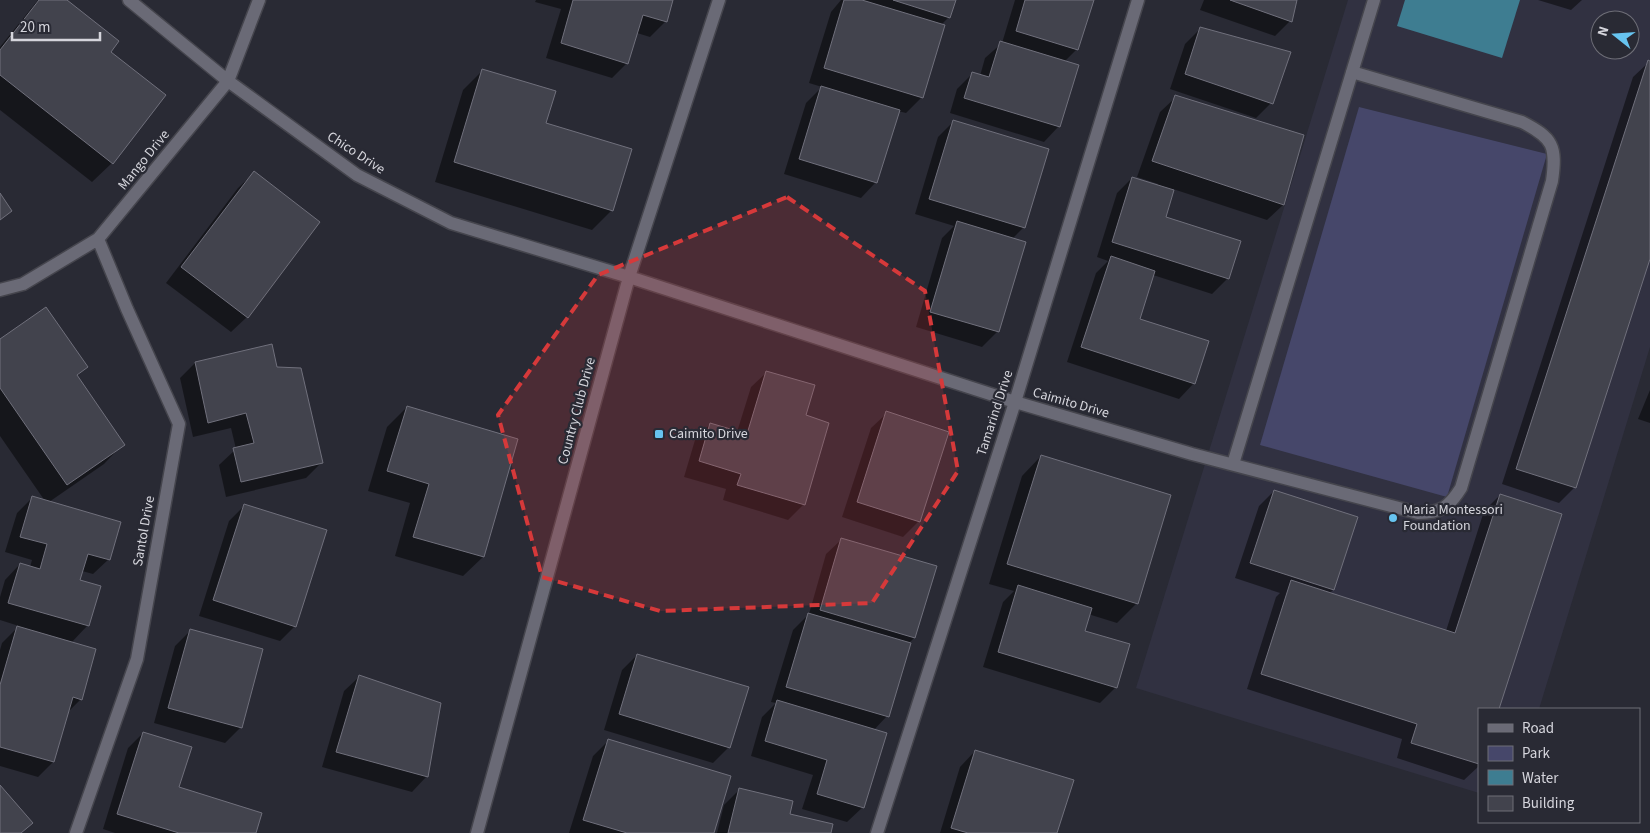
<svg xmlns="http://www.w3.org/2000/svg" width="1650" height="833" font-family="'Source Sans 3',sans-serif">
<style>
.built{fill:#313141;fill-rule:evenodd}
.green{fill:#46476a}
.water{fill:#3e7d91}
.shadow{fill:#0007}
.building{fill:#42434d;stroke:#70707c}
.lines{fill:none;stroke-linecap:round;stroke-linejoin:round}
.minor-casing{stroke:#45454d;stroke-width:15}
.minor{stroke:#6a6a76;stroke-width:12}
.marked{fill:#d6393a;fill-opacity:0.2;stroke:#d6393a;stroke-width:4;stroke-dasharray:10 6;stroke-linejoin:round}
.poi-dot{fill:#67c4f0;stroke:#292a34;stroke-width:2}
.labels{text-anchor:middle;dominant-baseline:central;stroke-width:4.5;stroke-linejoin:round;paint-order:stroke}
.street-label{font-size:14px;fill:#d5d5dc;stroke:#292a34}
.poi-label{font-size:14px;fill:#d5d5dc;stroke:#292a34;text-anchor:start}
</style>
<rect width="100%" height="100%" fill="#292a34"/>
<path class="built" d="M1348 0H1650V347L1539 709H1479V793L1136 688ZM1600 20H1630V50H1600Z"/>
<path class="green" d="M1359 107 1547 154 1447 497 1260 445Z"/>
<path class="water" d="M1405 0H1520L1502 58 1397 26Z"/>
<path class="shadow" d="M38 0H65L109 52 112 163 92 182 0 110V47Z
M536 0H672L666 21 650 37 637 33 627 63 612 78 546 58 561 9 535 2Z
M841 0H954L949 17 941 25 943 26 921 98 906 113 898 111 876 182 861 198 784 174 806 103 822 87 809 83 831 12Z
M1015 0H1092L1077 49 1064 62 1059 126 1044 142 950 113 957 89 973 73 980 76 985 58 1002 43Z
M1204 0H1296L1290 21 1275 36 1200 10Z
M1538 0H1582L1571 10Z
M1201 28 1271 103 1256 118 1170 89 1185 44Z
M1649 62H1650V255L1575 487 1559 503 1502 484 1633 77Z
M483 70 545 124 612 210 592 230 435 182 463 90Z
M1176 97 1283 205 1267 220 1173 189 1164 217 1239 241 1227 279 1212 294 1153 275 1138 319 1194 383 1179 399 1067 362 1096 273 1108 261 1097 257 1117 193 1132 178 1157 186 1158 184 1137 177 1160 112Z
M954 121 1024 227 1012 239 998 331 982 347 916 327 942 238 954 226 915 214 938 137Z
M254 173 247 317 231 332 166 283 238 188Z
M0 340 86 367 76 377 123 444 104 464 49 502 109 559 93 574 82 571 79 581 88 625 71 643 81 699 67 713 53 762 38 777 0 766V650L2 643 19 626 0 620V597L5 580 20 564 30 567 32 560 5 552 17 513 32 498 45 501 0 436Z
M195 363 276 368 321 463 306 478 226 497 219 465 236 449 231 428 193 437 180 378Z
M767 372 805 416 804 504 788 520 723 500 726 489 684 477 695 440 710 424 737 432 751 387Z
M1650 390V423L1638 419Z
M407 407 483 557 463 576 395 556 410 503 368 491 387 427Z
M887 413 919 521 903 537 842 517 871 428Z
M1041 456 1137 603 1117 623 1088 614 1083 631 1116 687 1100 703 983 667 1003 602 1014 591 989 584 1022 476Z
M1274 491 1333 590 1329 594 1446 631 1484 511 1500 495 1560 515 1498 709H1479V766L1464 780 1397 758 1402 739 1247 689 1276 597 1280 593 1235 578 1259 506Z
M245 505 295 626 280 641 199 616 229 521Z
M842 539 914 638 908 644 887 716 873 731 863 807 847 822 802 809 813 775 751 756 762 717 776 703 771 702 793 630 809 614 826 554Z
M190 631 240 728 225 743 154 723 175 646Z
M637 655 729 747 713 763 604 730 622 670Z
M360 676 427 776 412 792 322 767 344 691Z
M143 733 177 788 255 833H115L103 829 128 748Z
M608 741 713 833H569L593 756Z
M975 751 1056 833H940L960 767Z
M740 789 789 815 829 833H717L724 805Z"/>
<path class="building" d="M39 0H67L119 41 111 52 166 95 113 164 0 75V50Z
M573 0H673L667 22 643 15 628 64 561 43Z
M844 0H862L945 25 923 98 824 68Z
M893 0H956L950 18Z
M1025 0H1094L1078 50 1016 31Z
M1230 0H1297L1292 22Z
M1200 27 1291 52 1273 104 1185 74Z
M1000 41 1079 65 1060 127 964 98 972 72 989 77Z
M1648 60 1650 61V259L1576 488 1516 469Z
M482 69 556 91 546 123 632 149 613 211 454 162Z
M821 86 900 110 877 183 799 159Z
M1175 95 1304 135 1284 205 1152 161Z
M953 120 1049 149 1025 228 929 199Z
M254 171 320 222 248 318 181 267Z
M1132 177 1174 190 1166 217 1241 241 1229 279 1112 242Z
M0 193 12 211 0 220Z
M957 221 1026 242 999 332 930 312Z
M1111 256 1155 271 1140 319 1209 341 1195 384 1081 347Z
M46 307 88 367 77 375 125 445 67 485 0 388V339Z
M272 344 277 367 301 368 323 463 241 482 233 448 254 443 246 413 208 423 195 362Z
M766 371 815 385 806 415 829 423 805 505 737 485 741 474 699 461 710 423 747 434Z
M407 406 518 439 484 557 413 537 429 484 387 471Z
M886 411 949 432 920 522 857 502Z
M1041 455 1171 495 1138 604 1007 564Z
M1274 490 1358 517 1334 590 1250 563Z
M1500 494 1562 514 1499 709H1479V764L1411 743 1417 724 1261 674 1291 580 1455 633Z
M32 496 121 522 110 560 88 554 80 580 101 586 89 626 8 603 20 563 40 569 47 544 20 537Z
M244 504 327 530 296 627 213 600Z
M841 538 937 566 915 638 820 610Z
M1018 585 1092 608 1085 631 1130 644 1117 688 998 652Z
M808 613 911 643 889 717 786 687Z
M17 626 96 649 82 700 73 697 54 762 0 747V685Z
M190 629 263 649 242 728 168 708Z
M637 654 749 687 730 748 619 714Z
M359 675 441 703 428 777 336 752Z
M777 700 887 733 864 808 817 794 827 760 765 741Z
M143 732 192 747 179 787 262 813 256 833H179L117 814Z
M608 739 731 776 714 833H627L583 820Z
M975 750 1074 780 1057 833H968L951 828Z
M0 785 33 823 21 833H0Z
M739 788 793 801 790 814 833 824 831 833H728Z"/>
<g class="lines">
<g class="minor-casing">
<path id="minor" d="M129 0 228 81 357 175 451 223 629 277 1015 402 1192 454 1418 513C1441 513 1449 507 1461 488L1552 181C1557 146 1553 138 1522 122L1352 72
M0 290 23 284 98 239 228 81 259 0
M1233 464 1374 0
M76 833 137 659 179 424 127 309 98 239
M477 833 629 277 719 0
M877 833 1015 402 1138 0"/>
</g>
<use href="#minor" class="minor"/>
</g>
<path class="marked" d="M787 197 925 291 958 471 872 603 660 611 542 577 498 415 598 275Z"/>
<g class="poi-dot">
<rect x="654" y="429" width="10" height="10" rx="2.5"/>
<circle cx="1393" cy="518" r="5"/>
</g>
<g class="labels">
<g class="street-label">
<text transform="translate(356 153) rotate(33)">Chico Drive</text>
<text transform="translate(144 160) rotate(-51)">Mango Drive</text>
<text transform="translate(1071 403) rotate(16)">Caimito Drive</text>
<text transform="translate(577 411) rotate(-75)">Country Club Drive</text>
<text transform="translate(995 413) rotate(-72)">Tamarind Drive</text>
<text transform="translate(144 531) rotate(-80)">Santol Drive</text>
</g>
<g class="poi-label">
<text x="669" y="434">Caimito Drive</text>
<text x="1403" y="510">Maria Montessori<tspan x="1403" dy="16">Foundation</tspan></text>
</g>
</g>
<rect x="1478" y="708" width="162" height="115" fill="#292a34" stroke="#6e6e77"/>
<rect x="1488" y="724" width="25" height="8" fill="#6a6a76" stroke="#6e6e77"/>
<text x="1522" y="733" font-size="15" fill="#d5d5dc">Road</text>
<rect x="1488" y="746" width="25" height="15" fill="#46476a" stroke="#6e6e77"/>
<text x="1522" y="758" font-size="15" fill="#d5d5dc">Park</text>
<rect x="1488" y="770" width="25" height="15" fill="#3e7d91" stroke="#6e6e77"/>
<text x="1522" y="783" font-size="15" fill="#d5d5dc">Water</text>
<rect x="1488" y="796" width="25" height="15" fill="#42434d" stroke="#6e6e77"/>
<text x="1522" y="808" font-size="15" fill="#d5d5dc">Building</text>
<g transform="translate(1615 35) rotate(287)"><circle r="24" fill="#292a34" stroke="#6e6e77"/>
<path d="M0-4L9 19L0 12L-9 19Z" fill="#67c4f0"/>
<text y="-8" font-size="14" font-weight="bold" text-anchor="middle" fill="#d5d5dc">N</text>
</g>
<path d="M12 32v8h88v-8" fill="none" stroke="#d5d5dc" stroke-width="2.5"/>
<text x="20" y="32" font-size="15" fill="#d5d5dc" stroke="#292a34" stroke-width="4" paint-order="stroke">20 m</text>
</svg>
